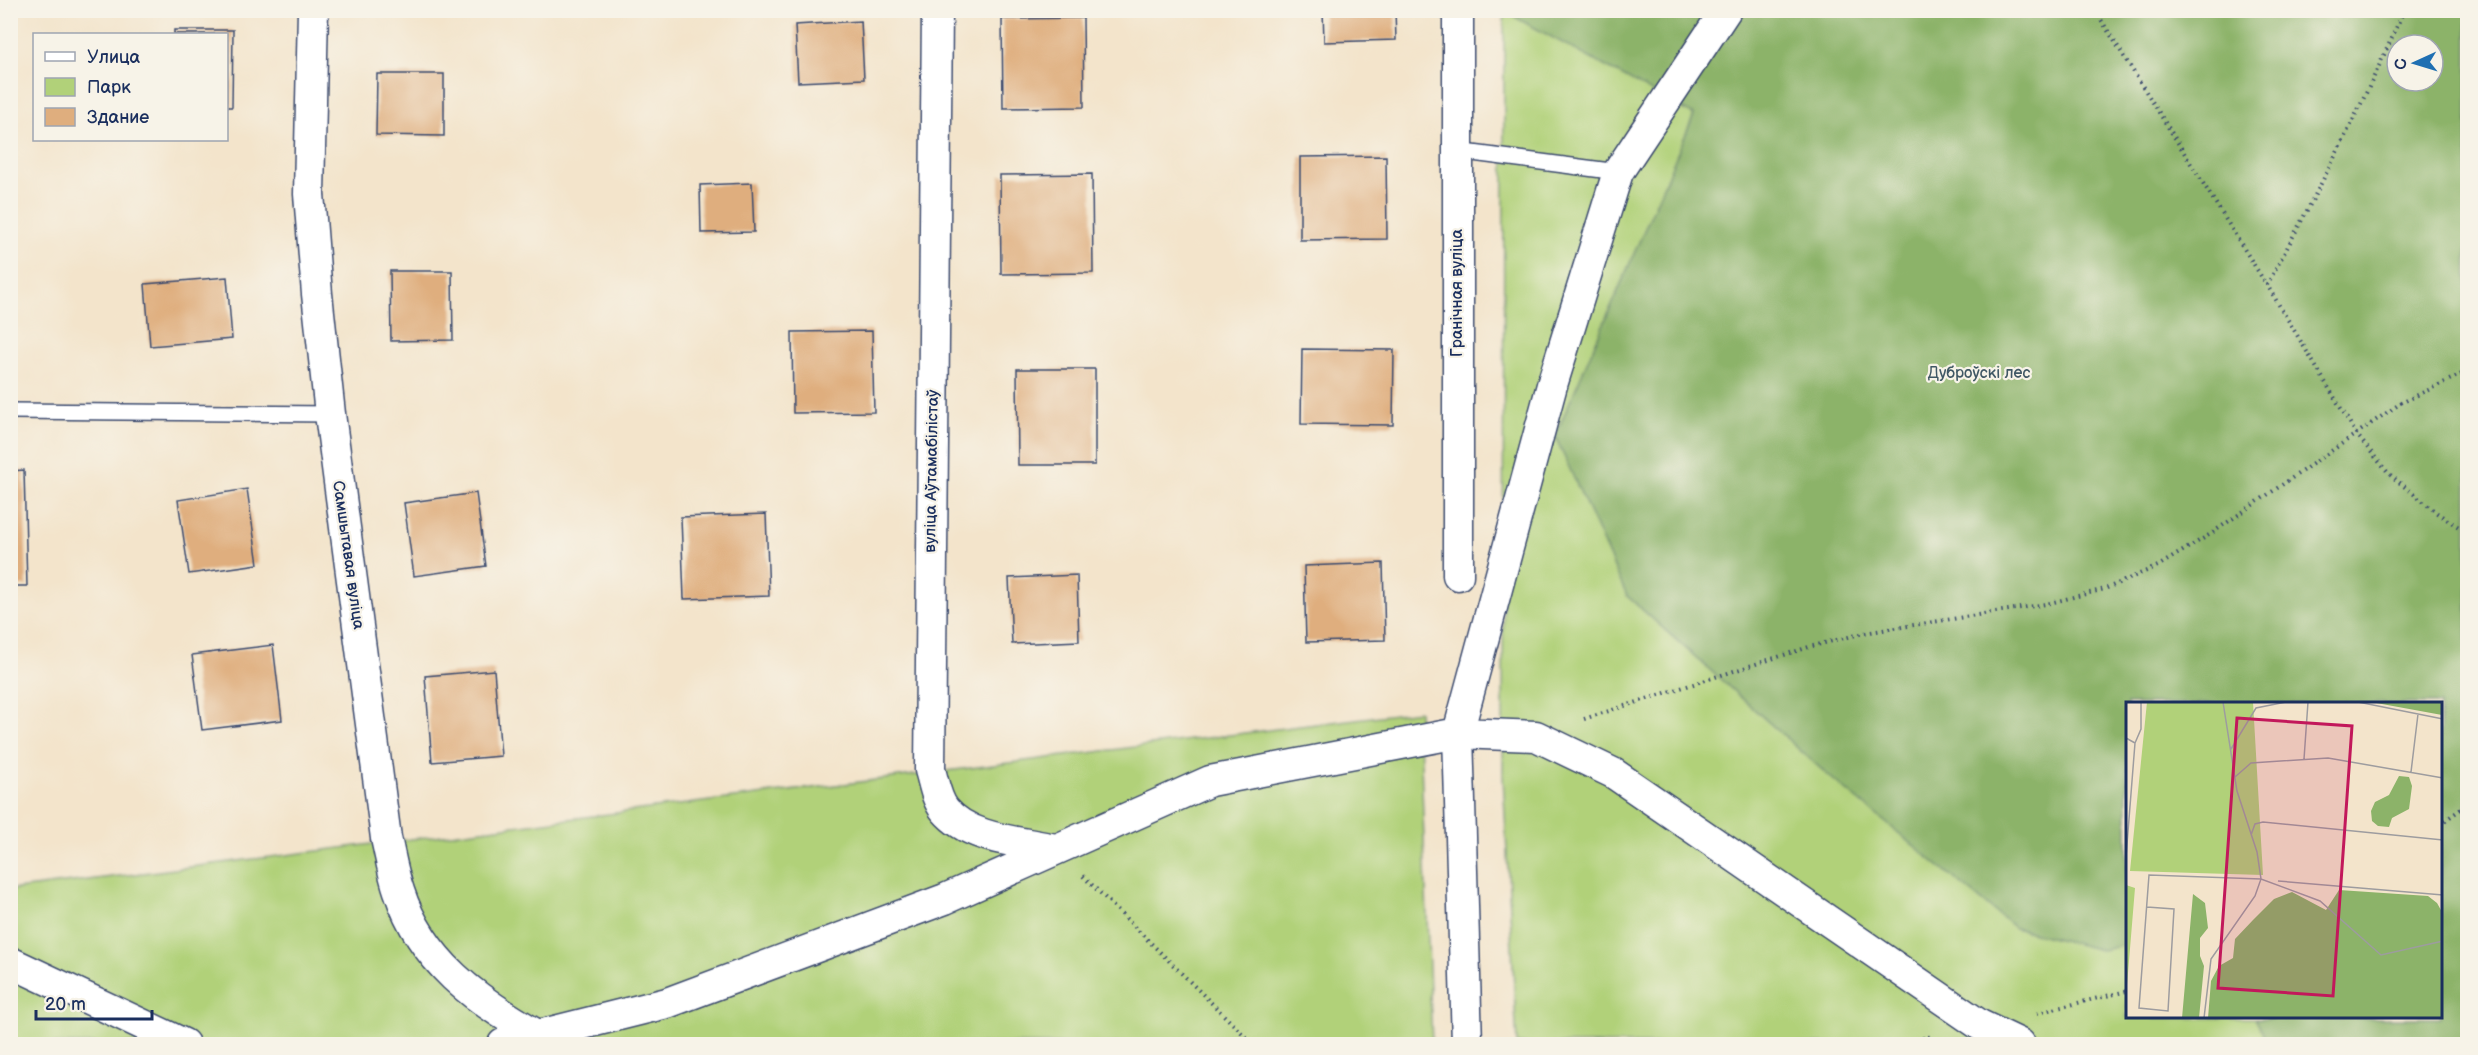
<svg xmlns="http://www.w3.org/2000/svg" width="2478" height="1055" font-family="'Balsamiq Sans',sans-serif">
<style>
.green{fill:#b1d179;stroke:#66806c;stroke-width:1.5;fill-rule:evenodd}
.forest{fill:#8cb369;stroke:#547164;stroke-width:1.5;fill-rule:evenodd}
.building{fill:#dfae7e}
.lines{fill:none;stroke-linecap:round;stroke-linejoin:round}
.lane-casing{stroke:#3b4a6e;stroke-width:18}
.street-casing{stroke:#3b4a6e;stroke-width:33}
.path{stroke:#3b4a6e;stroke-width:4;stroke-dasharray:1.5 4.5;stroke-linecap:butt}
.lane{stroke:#fff;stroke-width:15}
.street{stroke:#fff;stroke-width:30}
.labels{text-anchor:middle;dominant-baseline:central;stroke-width:4.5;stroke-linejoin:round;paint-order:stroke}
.street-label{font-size:16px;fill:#1b2f5e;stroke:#f7f3e8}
.park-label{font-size:16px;fill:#405865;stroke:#f7f3e8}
.inset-road{fill:none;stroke:#9d9c9f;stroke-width:1.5}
.view{fill:#c2185b;fill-opacity:0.15;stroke:#c2185b;stroke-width:3}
.inset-edge{fill:none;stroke:#1b2f5e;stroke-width:3}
</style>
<rect width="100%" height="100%" fill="#f7f3e8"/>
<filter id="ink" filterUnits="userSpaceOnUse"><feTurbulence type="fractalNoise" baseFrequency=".0167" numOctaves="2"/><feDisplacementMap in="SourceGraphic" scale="12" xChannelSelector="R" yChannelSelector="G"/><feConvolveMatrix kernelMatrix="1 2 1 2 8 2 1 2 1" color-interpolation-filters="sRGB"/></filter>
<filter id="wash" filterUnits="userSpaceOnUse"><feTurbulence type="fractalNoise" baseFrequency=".008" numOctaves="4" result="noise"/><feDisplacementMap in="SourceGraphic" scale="24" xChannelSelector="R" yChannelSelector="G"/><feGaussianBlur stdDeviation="1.35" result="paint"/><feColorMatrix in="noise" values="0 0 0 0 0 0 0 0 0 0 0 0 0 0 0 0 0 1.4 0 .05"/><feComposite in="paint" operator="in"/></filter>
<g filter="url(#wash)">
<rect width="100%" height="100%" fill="#f3e4cb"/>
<path class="green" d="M1504 11H2467V1044H1517L1503 776ZM2397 45H2433V81H2397ZM2127 704H2440V1018H2127Z
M1419 711 1432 1044H11L10 890Z"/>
<path class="forest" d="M1504 11H2467V1044H2268L2255 1018H2440V704H2127V945L2101 950 2015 928 1830 777 1627 596 1555 436 1694 115ZM2397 45H2433V81H2397Z"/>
<g id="blocks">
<path class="building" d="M1323 10H1395L1396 40 1324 42Z
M1083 18 1084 107 1003 108 1002 19Z
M861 21 864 79 798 82 795 25Z
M174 30H233L232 107H226V34H174Z
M377 74H444V136L376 135Z
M1386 156 1387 239 1300 240V157Z
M1092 174 1093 273 1001 274 1000 175Z
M752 183 754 232 701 233 700 185Z
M390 271H452L453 340 391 341Z
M227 277 232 339 150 346 145 284Z
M872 331 874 412 793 413 792 332Z
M1302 349 1394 350 1393 425 1301 424Z
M1017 369H1095V465H1018Z
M24 470 27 586H10V471Z
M247 489 258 564 189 574 178 500Z
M476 493 486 566 414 576 404 503Z
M766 514 769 596 684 599 681 517Z
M1383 563 1385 640 1306 642 1304 566Z
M1077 575 1079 641 1012 644 1009 578Z
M273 645 282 720 202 730 192 655Z
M494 670 501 756 432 762 425 676Z"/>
</g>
</g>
<g filter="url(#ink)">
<use href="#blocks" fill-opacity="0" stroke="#3b4a6e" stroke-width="1.5"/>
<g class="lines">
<g class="lane-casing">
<path id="lane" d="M1457 151 1618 172
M10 411 330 414"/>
</g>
<g class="street-casing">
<path id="street" d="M313 10 309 194 317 294 330 414 386 838C390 855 393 874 399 891 422 962 477 1001 539 1036
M937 10 930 770C934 783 936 799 945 810 970 840 1019 841 1055 849
M1458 575V10
M10 962 184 1044
M503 1044 667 1003 945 899 1210 781 1458 733 1536 736 1613 773 1980 1025 2020 1044
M1467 1044 1458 733 1552 385 1618 172 1726 10"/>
</g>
<path class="path" d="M2095 10 2266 284
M2404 10C2363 105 2316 195 2267 285L2357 435 2389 474 2437 513 2468 533
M1584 719 1809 647 1864 633 2046 604 2105 589 2158 566 2209 535 2401 403 2468 371
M2440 824 2468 804
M1083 876 1253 1044
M2037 1013 2127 991
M1893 1044 1933 1036"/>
<use href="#lane" class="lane"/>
<use href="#street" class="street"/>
</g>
</g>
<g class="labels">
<g class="street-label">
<text transform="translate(1457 293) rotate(-90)">Гранічная вуліца</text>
<text transform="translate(932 471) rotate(-89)">вуліца Аўтамабілістаў</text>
<text transform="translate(348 555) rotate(82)">Самшытавая вуліца</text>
</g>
<g class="park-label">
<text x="1979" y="373">Дуброўскі лес</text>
</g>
</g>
<g transform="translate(2126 702)">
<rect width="316" height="316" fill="#f3e4cb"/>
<path d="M21 0H127L137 173 4 169ZM0 183 9 186 0 295Z" fill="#b1d179"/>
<path d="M245 0H316V13ZM273 74 283 75 286 84 283 107 266 116 263 125 252 124 246 119 245 109 249 100 263 93ZM213 188 302 194 311 201 316 210V316H82L85 279 93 264 107 256 109 237 127 218 148 197 166 190 200 208ZM67 192 79 201 82 226 74 236V254L78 264 73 316H56Z" fill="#8cb369"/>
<path class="inset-road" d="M232 0 317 17M0 36 9 41 0 155M9 41 15 27V0M105 47 130 6 160 0M178 57 182 0M285 70 292 12M109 75 125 61 202 56 317 76M125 133 129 122 137 120 317 138M152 179 317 193M21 205 48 207 42 309 13 306 23 173 135 177 194 199 255 253 317 239M78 316 85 257 129 194 135 177 131 150 111 89 97 0"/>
<path class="view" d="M111 16 226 24 207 294 92 286Z"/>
<rect width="316" height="316" class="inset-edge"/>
</g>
<rect width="2478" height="1055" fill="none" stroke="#f7f3e8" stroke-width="36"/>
<rect x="33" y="33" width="195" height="108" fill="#f7f3e8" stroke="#9fa5b1" stroke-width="1.5"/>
<rect x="45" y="52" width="30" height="9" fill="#ffffff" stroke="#9fa5b1" stroke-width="1.5"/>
<text x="87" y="63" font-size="18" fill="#1b2f5e">Улица</text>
<rect x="45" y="78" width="30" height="18" fill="#b1d179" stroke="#9fa5b1" stroke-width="1.5"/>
<text x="87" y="93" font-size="18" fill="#1b2f5e">Парк</text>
<rect x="45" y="108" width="30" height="18" fill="#dfae7e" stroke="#9fa5b1" stroke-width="1.5"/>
<text x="87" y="123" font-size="18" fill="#1b2f5e">Здание</text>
<g transform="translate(2415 63) rotate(266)"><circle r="28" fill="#f7f3e8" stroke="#9fa5b1" stroke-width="1.5"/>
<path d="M0-4.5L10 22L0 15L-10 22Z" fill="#1f6fb2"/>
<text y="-9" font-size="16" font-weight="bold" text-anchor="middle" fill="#1b2f5e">С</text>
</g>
<path d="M36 1010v9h116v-9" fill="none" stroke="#1b2f5e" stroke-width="3"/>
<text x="45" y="1010" font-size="18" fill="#1b2f5e" stroke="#f7f3e8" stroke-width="4.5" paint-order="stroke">20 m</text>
</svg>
